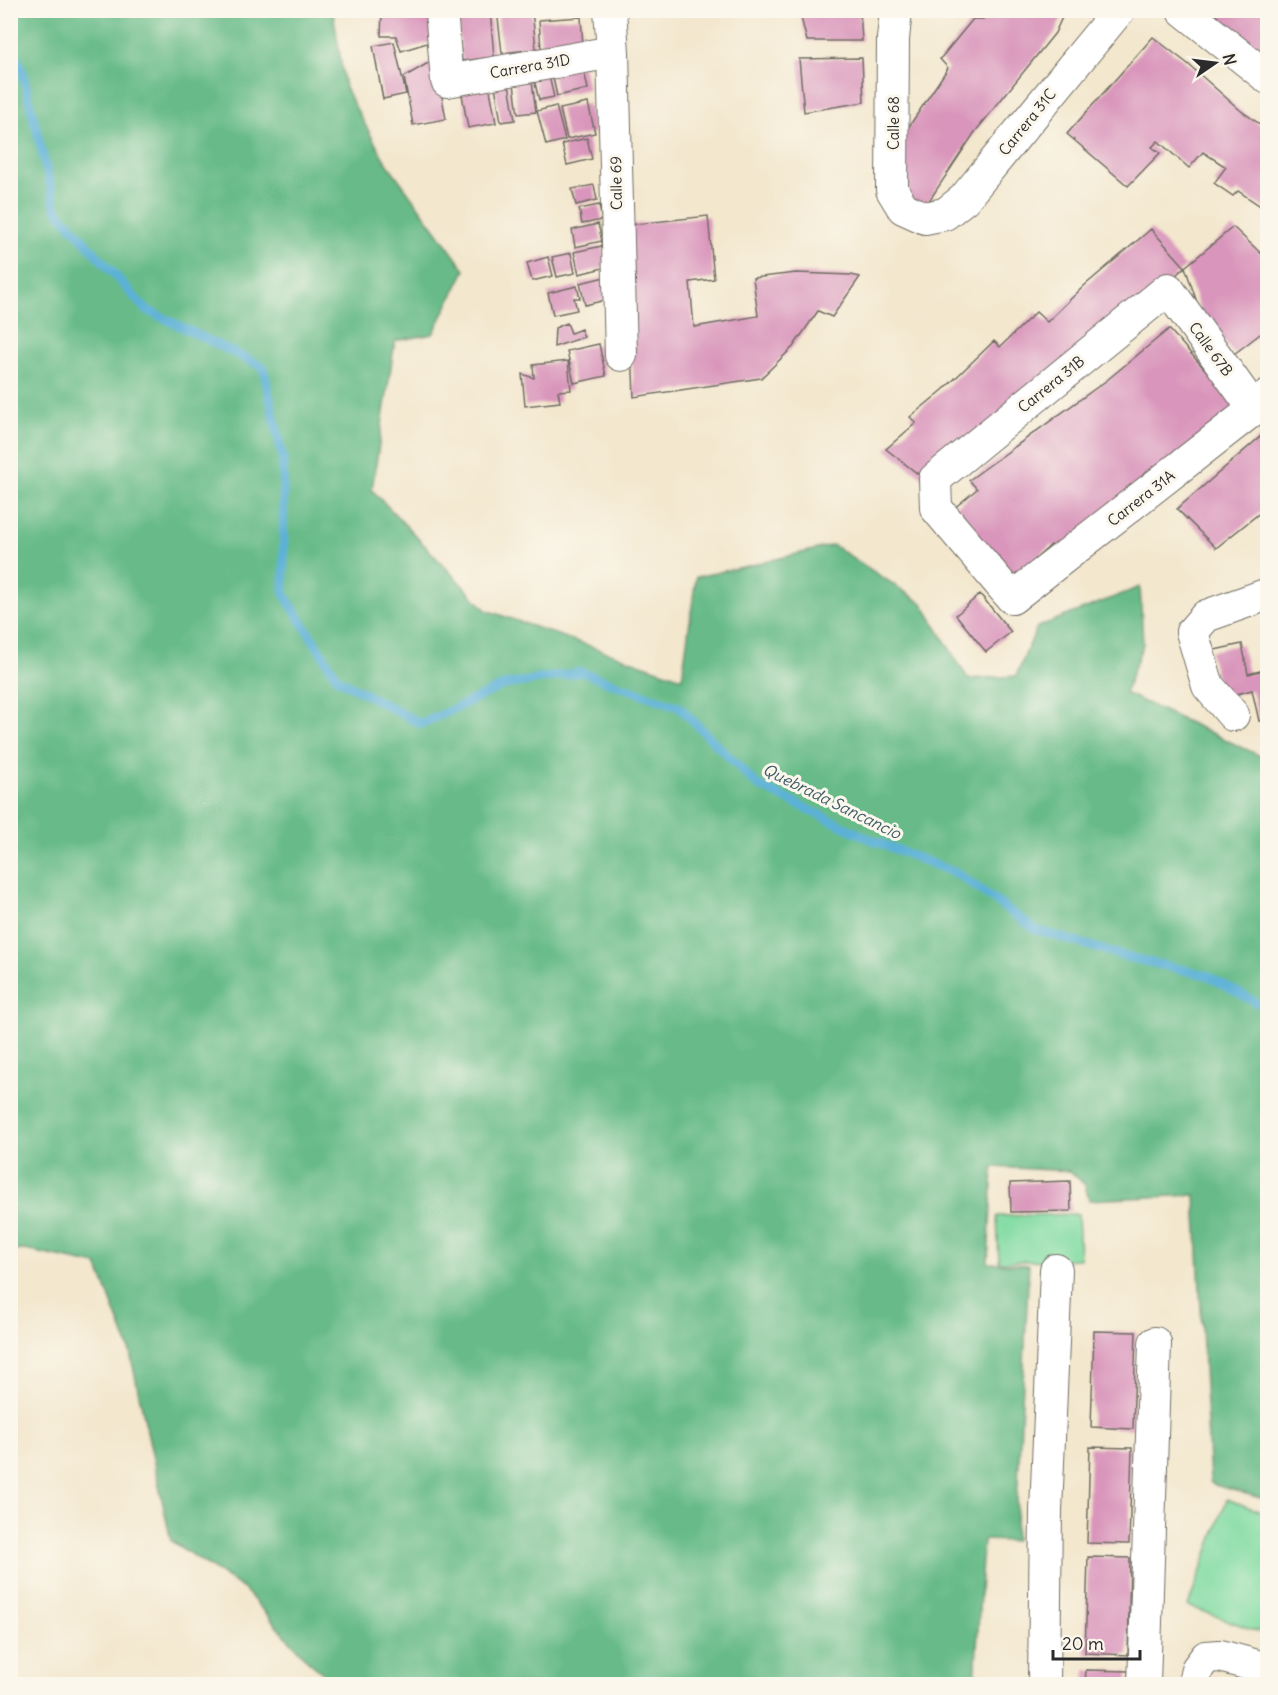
<svg xmlns="http://www.w3.org/2000/svg" width="1278" height="1695" font-family="Delius,sans-serif">
<style>
.green{fill:#81dba2;stroke:#568366;stroke-width:1.5}
.forest{fill:#68bb88;stroke:#4a735a;stroke-width:1.5}
.lines{fill:none;stroke-linecap:round;stroke-linejoin:round}
.stream{stroke:#5bb1d7;stroke-width:9}
.building{fill:#d995bb}
.minor-casing{stroke:#716d64;stroke-width:34}
.minor{stroke:#fff;stroke-width:32}
.labels{text-anchor:middle;dominant-baseline:central;stroke-width:6;stroke-linejoin:round;paint-order:stroke}
.street-label{font-size:15px;fill:#2b2b2b;stroke:#fbf7ec}
.water-label{font-size:16px;font-style:italic;fill:#3c5a67;stroke:#fbf7ec}
</style>
<rect width="100%" height="100%" fill="#fbf7ec"/>
<filter id="ink" filterUnits="userSpaceOnUse"><feTurbulence type="fractalNoise" baseFrequency=".0167" numOctaves="2"/><feDisplacementMap in="SourceGraphic" scale="12" xChannelSelector="R" yChannelSelector="G"/><feConvolveMatrix kernelMatrix="1 2 1 2 8 2 1 2 1" color-interpolation-filters="sRGB"/></filter>
<filter id="wash" filterUnits="userSpaceOnUse"><feTurbulence type="fractalNoise" baseFrequency=".008" numOctaves="4" result="noise"/><feDisplacementMap in="SourceGraphic" scale="24" xChannelSelector="R" yChannelSelector="G"/><feGaussianBlur stdDeviation="1.35" result="paint"/><feColorMatrix in="noise" values="0 0 0 0 0 0 0 0 0 0 0 0 0 0 0 0 0 1.4 0 .05"/><feComposite in="paint" operator="in"/></filter>
<g filter="url(#wash)">
<rect width="100%" height="100%" fill="#f3e7cd"/>
<path class="green" d="M1078 1214 1080 1259 999 1262 997 1216Z
M1227 1499 1267 1514V1635L1188 1606Z"/>
<path class="forest" d="M11 10 333 11 345 88 384 159 465 270 433 334 395 341 372 490 486 610 682 678 696 577 756 564 833 545 922 603 968 679 1016 676 1037 627 1140 587 1143 644 1125 693 1267 759V1500L1212 1484 1210 1481 1195 1195 1089 1200 1085 1185 1070 1171 993 1167 988 1263 1029 1265 1015 1541 983 1540 975 1684H336L308 1661 244 1589 171 1541 129 1348 97 1265 25 1250 11 1251Z"/>
<g class="lines">
<path class="stream" d="M10 47 21 67 56 209 145 309 263 367 283 459 284 594 338 679 421 724 505 685 581 672 679 707 757 785 870 839 958 874 1036 930 1127 957 1206 975 1268 1009"/>
</g>
<g id="blocks">
<path class="building" d="M387 10H431L440 39 401 51 396 36H381L382 12Z
M456 10H490L494 57 462 61Z
M497 10H532L536 49 502 53Z
M799 10H860L862 41H807Z
M989 10H1089V13L1063 15 1055 33 975 132 923 210 901 191 896 146 948 68 940 59 973 19H983Z
M1198 10H1268V67Z
M581 17 583 46 541 49 539 20Z
M1153 37 1188 64 1240 110 1268 130V211L1238 191 1233 196 1214 183 1226 167 1203 152 1189 168 1158 141 1152 147 1160 153 1128 186 1067 134Z
M394 42 406 94 383 99 373 46Z
M862 58 864 102 804 112 799 59Z
M435 59 446 119 413 125 404 77Z
M583 66 588 89 557 96 552 73Z
M548 72 554 97 539 100 533 75Z
M531 74 536 112 518 114 513 76Z
M508 78 515 120 501 122 494 80Z
M489 84 496 123 468 128 461 89Z
M588 103 595 133 567 139 560 109Z
M556 106 565 140 546 145 537 111Z
M587 138 592 159 567 165 562 144Z
M594 185 597 200 576 205 572 189Z
M599 205 602 220 582 224 579 209Z
M708 216 714 279 690 282 694 327 758 316 753 278 796 273 851 275 860 277 832 317 818 311 793 347 761 378 634 397 627 225Z
M598 224 602 241 575 247 572 230Z
M1233 227 1268 260V328L1234 354 1201 314 1185 267Z
M1151 229 1185 267 1124 321 927 481 886 449 916 423 910 417 943 390 994 341 1000 347 1036 312 1047 322 1084 286Z
M602 246 607 267 579 274 574 252Z
M571 253 575 273 557 277 552 257Z
M548 257 553 276 532 281 527 263Z
M609 276 614 298 585 305 580 283Z
M577 286 580 298H574L577 310 553 315 548 293Z
M567 323 571 333 581 329 584 337 554 347 555 328Z
M1169 329 1240 409 1058 551 1051 545 1009 583 946 515 977 489 969 480 1107 380Z
M599 344 606 376 574 383 567 351Z
M568 361 571 390 558 391 560 402 525 406 522 374 534 378 533 365Z
M1268 430V509L1266 508 1216 548 1177 509Z
M980 594 1011 632 986 652 956 615Z
M1242 644 1248 674 1268 669V719L1259 721 1252 690 1222 698 1210 651Z
M1070 1181 1071 1211 1011 1212 1010 1183Z
M1094 1331 1136 1332 1133 1429 1091 1427Z
M1090 1447 1132 1448 1129 1544 1087 1543Z
M1088 1557 1130 1558 1128 1655 1085 1653Z
M1086 1670 1128 1671V1684H1085Z"/>
</g>
</g>
<g filter="url(#ink)">
<use href="#blocks" fill-opacity="0" stroke="#716d64" stroke-width="1.5"/>
<g class="lines">
<g class="minor-casing">
<path id="minor" d="M441 10 447 81 613 52
M610 10 613 52 621 355
M896 10 893 39 892 190 903 208 925 218 945 214 964 199 1119 10
M1183 10 1268 78
M1254 409 1168 289 935 479 936 508 1012 598 1254 409 1268 395
M1233 715 1208 686 1192 632 1206 616 1268 594
M1044 1684 1046 1511 1056 1270
M1144 1684 1155 1343
M1194 1684 1197 1669 1206 1657 1220 1656 1268 1669"/>
</g>
<use href="#minor" class="minor"/>
</g>
</g>
<g class="labels">
<g class="street-label">
<text transform="translate(530 66) rotate(-10)">Carrera 31D</text>
<text transform="translate(1027 122) rotate(-51)">Carrera 31C</text>
<text transform="translate(893 123) rotate(-90)">Calle 68</text>
<text transform="translate(616 183) rotate(-91)">Calle 69</text>
<text transform="translate(1211 349) rotate(54)">Calle 67B</text>
<text transform="translate(1051 384) rotate(-39)">Carrera 31B</text>
<text transform="translate(1141 498) rotate(-38)">Carrera 31A</text>
</g>
<g class="water-label">
<text transform="translate(832 801) rotate(26)">Quebrada Sancancio</text>
</g>
</g>
<rect width="1278" height="1695" fill="none" stroke="#fbf7ec" stroke-width="36"/>
<g transform="translate(1215 63) rotate(76)" stroke="#fbf7ec" stroke-width="4.5" paint-order="stroke">
<path d="M0-4.5L10 22L0 15L-10 22Z" fill="#2b2b2b"/>
<text y="-9" font-size="16" font-weight="bold" text-anchor="middle" fill="#2b2b2b">N</text>
</g>
<path d="M1053 1650v9h87v-9" fill="none" stroke="#2b2b2b" stroke-width="3"/>
<text x="1062" y="1650" font-size="18" fill="#2b2b2b" stroke="#fbf7ec" stroke-width="4.5" paint-order="stroke">20 m</text>
</svg>
